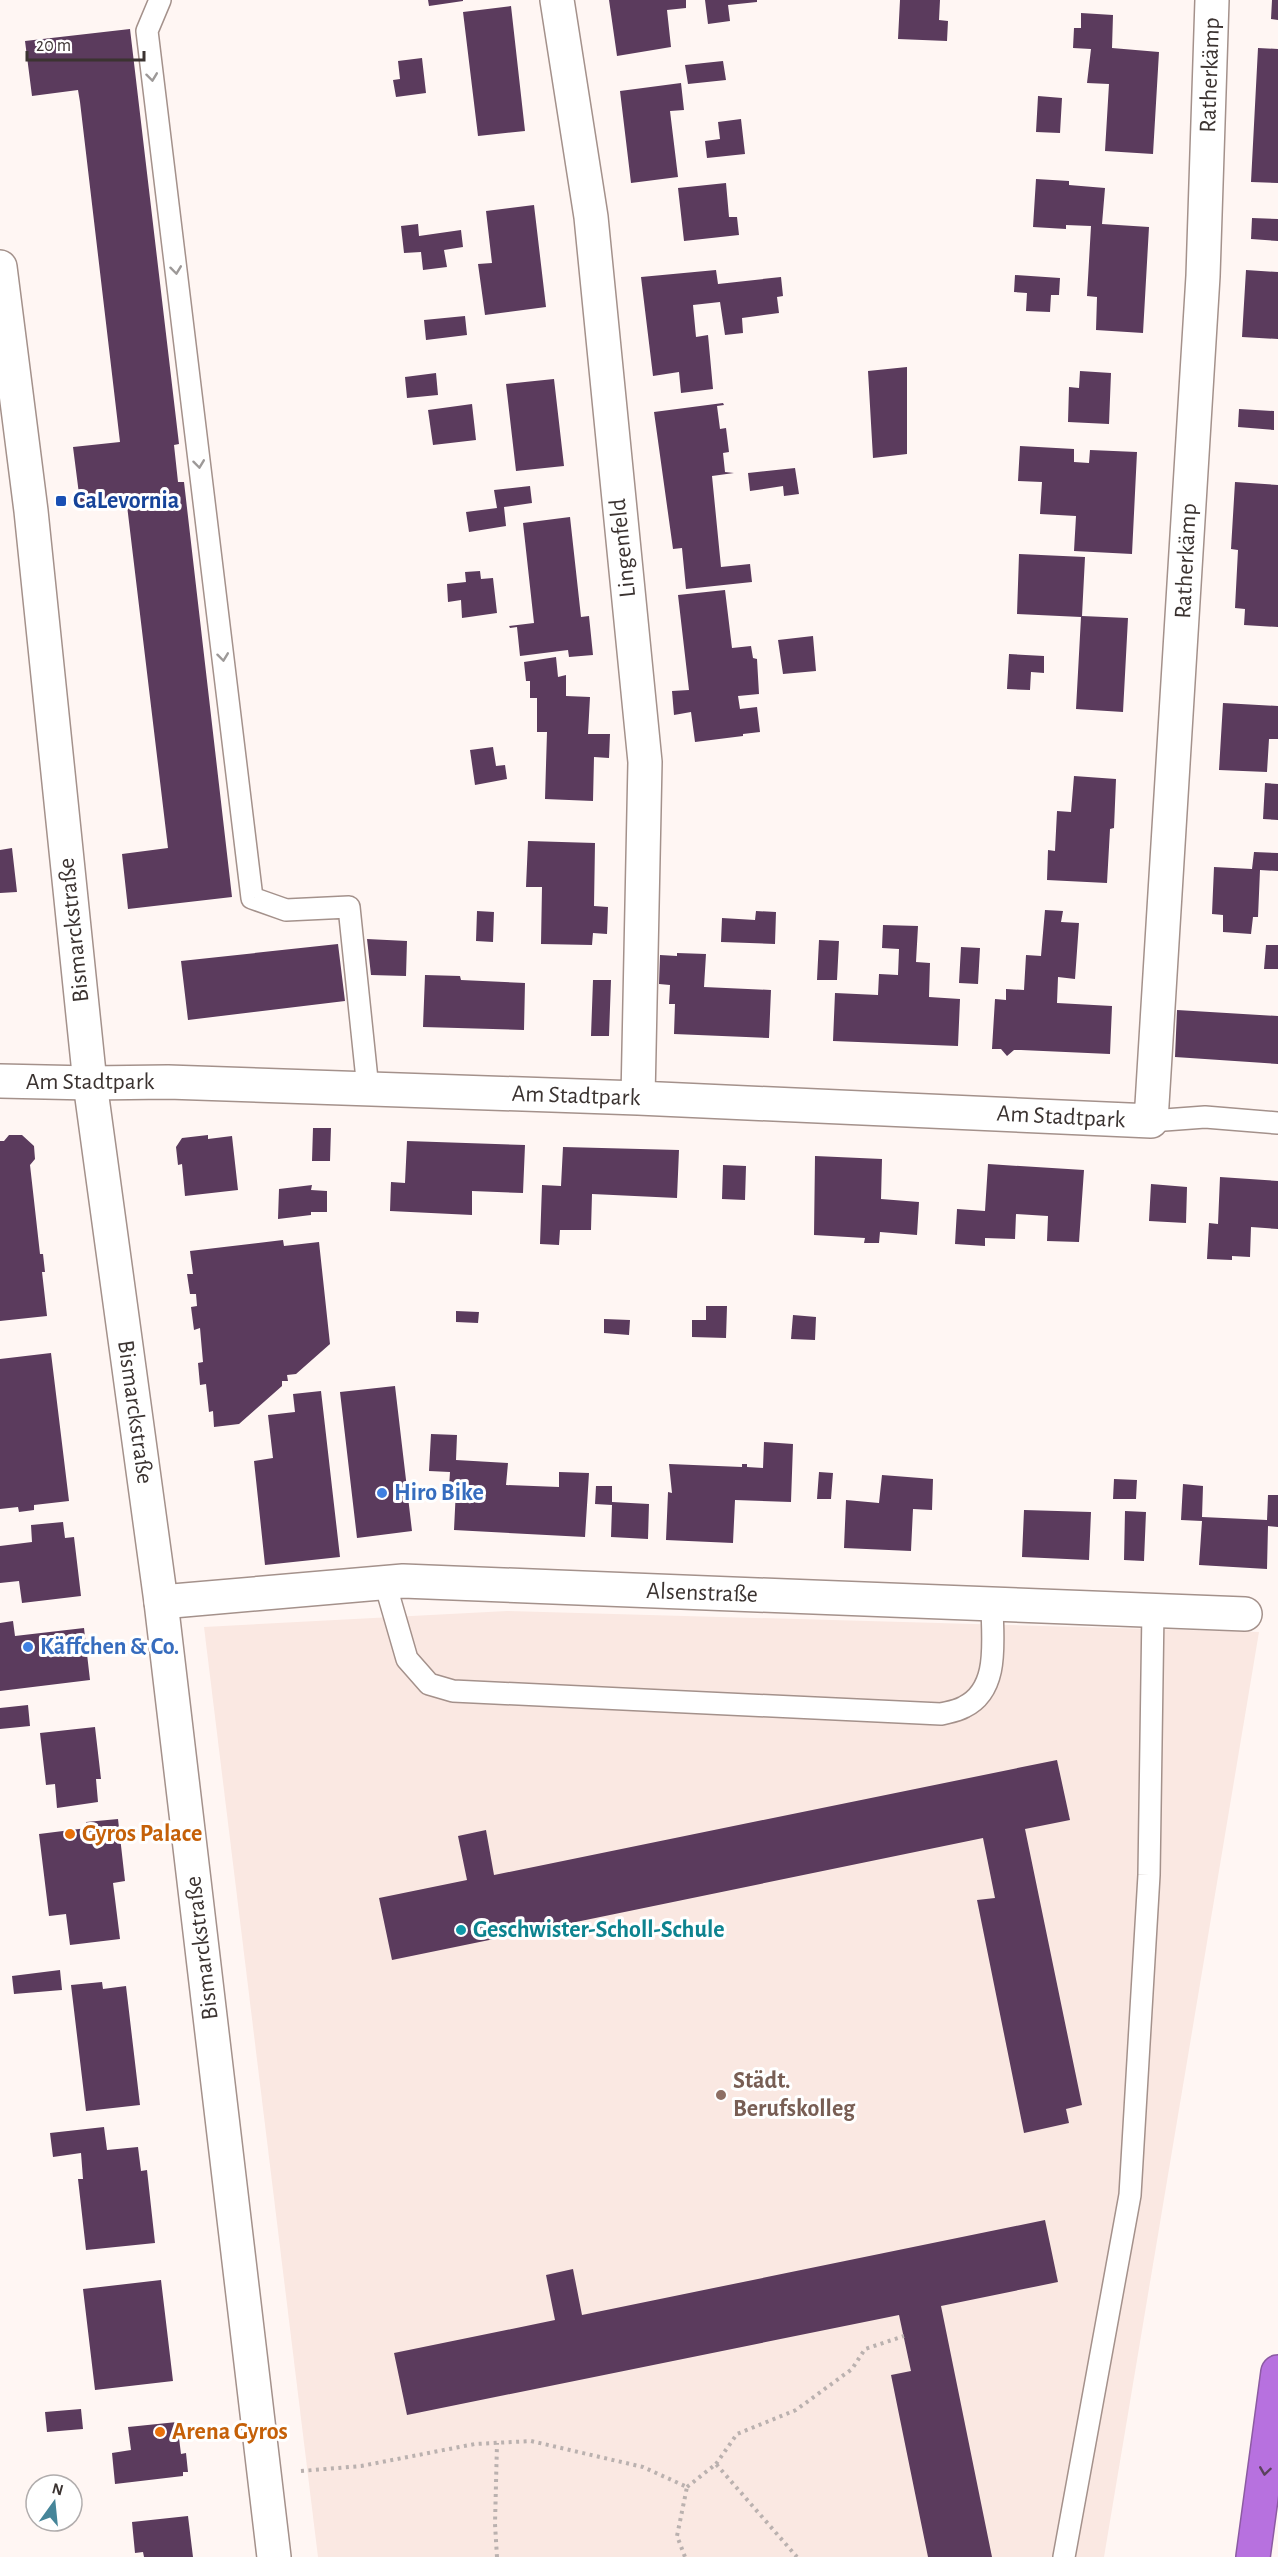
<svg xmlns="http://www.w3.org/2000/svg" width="1278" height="2557" font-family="'Alegreya Sans',sans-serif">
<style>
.built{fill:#fae8e2}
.building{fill:#5b3b5d}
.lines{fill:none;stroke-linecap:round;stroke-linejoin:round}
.service-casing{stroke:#a4918b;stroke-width:24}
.minor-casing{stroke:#a4918b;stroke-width:36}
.secondary-casing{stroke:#a4918b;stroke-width:36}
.motorway-casing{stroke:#8c5ba2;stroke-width:36}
.path{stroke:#bab1af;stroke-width:4;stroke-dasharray:3 4.5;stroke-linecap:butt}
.service{stroke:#fff;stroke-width:21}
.minor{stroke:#fff;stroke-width:33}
.secondary{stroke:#fff;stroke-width:33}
.motorway{stroke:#b771df;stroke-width:33}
.oneway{stroke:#9d9998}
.oneway2{stroke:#5a425c}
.transit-dot{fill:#1a4fb4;stroke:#fff;stroke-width:2}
.shop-dot{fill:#3f7fe0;stroke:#fff;stroke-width:2}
.food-dot{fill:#e8710a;stroke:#fff;stroke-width:2}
.culture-dot{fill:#0f9aa8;stroke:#fff;stroke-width:2}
.education-dot{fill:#8d6e63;stroke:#fff;stroke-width:2}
.labels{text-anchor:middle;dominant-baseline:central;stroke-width:6;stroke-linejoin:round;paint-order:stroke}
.street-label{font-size:24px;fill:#3b3331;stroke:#fff}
.transit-label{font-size:24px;font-weight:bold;fill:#164399;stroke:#fff;text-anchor:start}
.shop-label{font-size:24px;font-weight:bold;fill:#366cbe;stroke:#fff;text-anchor:start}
.food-label{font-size:24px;font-weight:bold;fill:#c56008;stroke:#fff;text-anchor:start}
.culture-label{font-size:24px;font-weight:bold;fill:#0d838f;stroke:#fff;text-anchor:start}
.education-label{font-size:24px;font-weight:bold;fill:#785e54;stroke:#fff;text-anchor:start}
</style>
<rect width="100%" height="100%" fill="#fff6f3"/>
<path class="built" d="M507 1611 1259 1632 1104 2557H318L204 1627Z"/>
<path class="building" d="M428 0H463V1L429 6Z
M609 0H686V8L667 10 671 47 617 56Z
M705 0H757V2L728 5 730 21 708 24Z
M900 0H940L939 20 948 21 947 41 898 39Z
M1272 0H1278V20L1271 19Z
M511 6 525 131 478 136 463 12Z
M1081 13 1113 15 1112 48 1159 52 1153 154 1105 151 1109 84 1087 83 1091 49 1073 48 1074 28H1081Z
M130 29 179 444 174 445 178 482H184L232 897 128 909 122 854 168 848 126 497 80 502 73 447 120 442 80 102 78 90 32 96 25 41Z
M1258 48 1278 49V183L1251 182Z
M422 58 426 93 396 97 393 80 400 79 398 61Z
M723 61 726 80 688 84 685 65Z
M681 83 684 110 670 111 678 177 631 183 620 91Z
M1038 96 1062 98 1060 133 1036 132Z
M741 119 745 154 707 158 705 141 720 139 718 122Z
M1036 179 1069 181V185L1105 188 1102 224 1149 227 1143 333 1096 330 1097 297 1087 296 1091 226 1066 225V229L1033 227Z
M726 183 729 217H737L739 235 684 241 678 188Z
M534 205 546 307 485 315 478 264 492 263 486 211Z
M1252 218 1278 219V241L1251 239Z
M418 224 419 236 461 230 463 247 444 250 447 267 423 270 421 252 404 253 401 226Z
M716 270 718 284 781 277 783 296 777 297 779 313 742 318 743 333 725 335 720 302 693 305 696 337 708 335 713 389 681 393 679 372 653 376 641 277Z
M1246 270 1278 272V339L1242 337Z
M1015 275 1060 278 1059 295H1051L1050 312 1026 311 1027 293 1014 292Z
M465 316 467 335 426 340 424 320Z
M907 367V454L873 458 868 371Z
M1080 371 1111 373 1109 424 1068 422 1069 387 1079 388Z
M436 373 438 395 407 398 405 377Z
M554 379 564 466 516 471 506 384Z
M723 403 724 405 717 406 720 429 726 428 729 452 723 453 725 472 734 473 712 476 721 567 750 564 752 582 686 589 682 548 673 549 654 412Z
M472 404 476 440 433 445 428 410Z
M1239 409 1274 411V430L1238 427Z
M1020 446 1074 449V462L1089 463 1090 450 1137 452 1132 554 1074 551 1076 516 1040 514 1042 482 1018 481Z
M795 468 799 494 784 496 783 486 750 491 748 473Z
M1235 482 1278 485V627L1244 625 1245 609 1235 608 1238 550 1231 549Z
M530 486 532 503 504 507 506 526 469 532 466 512 497 508 494 490Z
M570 517 581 617 589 616 593 655 569 657 568 650 520 656 517 627 510 628 509 626 534 623 523 523Z
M1019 554 1085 557 1082 616 1128 618 1123 712 1076 709 1081 617 1017 614Z
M480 571 481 579 493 578 497 613 462 618 461 600 448 602 447 584 466 582 465 572Z
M725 590 732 648 751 646 753 658 757 659 759 694 738 696 740 709 757 707 760 732 743 734V736L695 742 691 712 674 715 672 691 689 690 678 595Z
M813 636 816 671 783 674 778 640Z
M1009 654 1044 656V673L1031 672 1030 690 1007 689Z
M556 657 558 677 566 675V696L590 697 588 734H610L609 758 594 757 593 801 545 799 547 732H537V698H530V681H526L524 662Z
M1223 703 1278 706V739H1269L1267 772 1219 770Z
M493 747 496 766 505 765 507 779 475 785 470 750Z
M1074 776 1116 779 1114 828 1110 829 1107 883 1047 880 1048 850 1055 851 1057 811 1071 812Z
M1265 783 1278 784V820L1263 819Z
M528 841 595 843 594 906 608 907 607 934 593 933 592 945 541 944 542 887H526Z
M12 848 17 892 0 893V850Z
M1254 852 1278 853V871L1260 870 1258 917H1253L1251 934 1223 932V915L1212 914 1214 867 1252 869Z
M1045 910 1063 911 1061 922 1079 923 1075 979 1058 977 1057 1003 1112 1006 1110 1054 1021 1050H1014L1007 1056 1001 1049H992L995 999 1006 1000V989L1024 990 1026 955 1041 956Z
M477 911 494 912 493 942 476 941Z
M756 911 776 912 775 944 721 942 722 918 755 920Z
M883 925 918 926 916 962 930 963 929 997 960 999 958 1046 833 1041 835 993 878 995 879 974 898 975 899 949 882 948Z
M367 939 407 941 406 976 371 975Z
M819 940 839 941 837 980H817Z
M338 944 345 1001 188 1020 181 961Z
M1266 945H1278V969H1264Z
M961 947 980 948 978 984 959 983Z
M677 953 706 954 704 987 771 990 769 1038 674 1034 675 1004H669L670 985 659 984 660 955 677 956Z
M425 975 460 976 461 980 525 983 524 1030 423 1027Z
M593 980H611L609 1036H591Z
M1177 1010 1278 1016V1064L1175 1057Z
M313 1128H331L330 1161H312Z
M9 1135H22L34 1146 35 1159 30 1165 40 1254H43L45 1272H42L47 1316 0 1321V1141H4Z
M208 1135V1139L232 1136 238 1190 185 1196 182 1164 178 1165 176 1147 182 1138Z
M407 1141 525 1145 523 1193 472 1191V1215L390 1211 391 1182 405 1183Z
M563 1147 679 1150 677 1198 592 1194 591 1230H560L559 1245 540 1244 542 1185 561 1186Z
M815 1156 882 1159 881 1199 919 1202 917 1235 880 1232 879 1243H864L865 1238 814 1235Z
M988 1164 1084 1170 1079 1242 1047 1241 1048 1216 1016 1214 1015 1239 985 1238V1246L955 1244 957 1209 985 1211Z
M723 1165 746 1166 745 1200 722 1199Z
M1220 1177 1278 1181V1229L1251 1227 1250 1257 1232 1256V1260L1207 1259 1209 1223 1218 1224Z
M1151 1184 1187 1187 1186 1223 1149 1221Z
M312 1185 311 1190 327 1191V1212H311V1215L278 1219 279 1189Z
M283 1240 284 1246 319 1242 330 1344 296 1374 287 1375 288 1381H282V1386L239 1424 214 1427 213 1411 209 1412 206 1384 200 1385 198 1363 203 1362 200 1328 194 1330 191 1307 197 1306 196 1294H190L187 1274H193L190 1251Z
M706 1306H727L726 1338 692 1337V1320H706Z
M456 1311 479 1312 478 1323 456 1322Z
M793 1315 816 1317 815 1340 791 1339Z
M604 1319 630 1320 629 1335 604 1333Z
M51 1353 69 1501 34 1505V1510L19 1512 18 1507 0 1509V1359Z
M395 1386 412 1531 357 1538 340 1392Z
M321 1391 340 1557 265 1565 254 1461 273 1458 268 1415 295 1412 293 1394Z
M431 1434 457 1435 456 1460 508 1463 506 1485 559 1487V1472L589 1473 585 1537 454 1530 456 1489 449 1488 450 1472 429 1471Z
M764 1442 793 1444 791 1502 735 1500 733 1543 666 1540 668 1492 672 1493 669 1464 742 1467V1464H747V1467L763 1468Z
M819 1472 833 1473 831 1499H817Z
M882 1475 933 1479 932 1510 913 1509 911 1551 844 1548 846 1500 879 1503Z
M1114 1479 1137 1480 1136 1499H1113Z
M1183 1484 1203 1486 1202 1517 1267 1520 1268 1495H1278V1527L1268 1526 1267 1569 1199 1565 1202 1521 1181 1520Z
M596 1486H612V1502L649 1504 648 1539 611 1537 612 1505 595 1504Z
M1024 1510 1091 1512 1089 1560 1022 1557Z
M1125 1511 1146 1512 1144 1561 1124 1560Z
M63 1522 65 1538 74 1537 81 1596 22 1603 19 1581 0 1583V1546L32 1542 31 1525Z
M13 1621 15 1636 84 1628 90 1680 0 1691V1623Z
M28 1705 30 1726 0 1729V1708Z
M95 1727 101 1779H96L98 1802 57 1808 55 1784 46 1785 40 1733Z
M1057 1760 1070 1820 1025 1829 1082 2105 1066 2109 1069 2123 1024 2133 977 1900 995 1898 983 1838 392 1960 379 1898 467 1880 458 1836 486 1830 494 1875Z
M118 1819 125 1881 113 1883 120 1939 70 1945 66 1914 49 1916 39 1834 87 1828 86 1822Z
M60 1970 62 1990 14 1994 12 1976Z
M102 1982 103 1989 126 1986 140 2105 86 2111 71 1985Z
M104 2127 107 2150 138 2147 141 2171 147 2170 155 2243 86 2250 78 2179H83L81 2153 53 2157 50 2133Z
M1045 2220 1058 2282 941 2306 992 2557H928L891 2375 911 2371 899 2315 407 2415 394 2353 555 2320 546 2275 573 2269 582 2315Z
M161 2280 173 2381 95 2390 83 2289Z
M81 2409 83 2429 47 2432 45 2412Z
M177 2422 181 2454 186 2453 188 2472H183V2476L115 2484 112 2453 131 2450 128 2427Z
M188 2516 193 2557H144L143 2552 135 2553 132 2522Z"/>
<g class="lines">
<g class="service-casing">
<path id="service" d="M160 0 147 31 252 898 286 910 349 907 368 1089
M1151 1121 1205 1117 1278 1123
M385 1583 407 1659 429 1684 453 1691 941 1714C949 1712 957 1711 964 1707 1001 1689 992 1638 992 1604
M1064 2557 1130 2195 1149 1875 1153 1610"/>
</g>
<g class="minor-casing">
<path id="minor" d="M557 0 591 217 645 762 638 1098
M0 1081 90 1083 168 1082 638 1098 1151 1121 1203 276 1212 0
M161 1602 403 1581 1245 1614"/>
</g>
<g class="secondary-casing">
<path id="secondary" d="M0 267 31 511 90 1083 161 1602 274 2557"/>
</g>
<g class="motorway-casing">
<path id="motorway" d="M1253 2557 1278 2372"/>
</g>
<path class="path" d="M716 2464 737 2434 796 2410 852 2369 865 2349 904 2336
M301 2471 361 2466 475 2444 531 2441 643 2467 687 2487 677 2536 685 2557
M687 2487 716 2464 797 2557
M497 2557 495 2524 497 2443"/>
<use href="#service" class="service"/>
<use href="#minor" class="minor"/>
<use href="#secondary" class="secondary"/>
<use href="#motorway" class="motorway"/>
</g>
<defs><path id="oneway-chevron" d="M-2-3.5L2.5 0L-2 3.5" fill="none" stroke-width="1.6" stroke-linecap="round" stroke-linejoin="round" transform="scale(1.5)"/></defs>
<g class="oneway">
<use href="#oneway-chevron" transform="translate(152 77) rotate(83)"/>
<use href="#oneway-chevron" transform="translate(176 270) rotate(83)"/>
<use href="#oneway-chevron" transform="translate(199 464) rotate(83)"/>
<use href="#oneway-chevron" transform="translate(223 657) rotate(83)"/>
</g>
<use class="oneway2" href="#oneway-chevron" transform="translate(1265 2471) rotate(98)"/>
<rect class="transit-dot" x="55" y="495" width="12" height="12" rx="3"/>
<g class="shop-dot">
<circle cx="382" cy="1493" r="6"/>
<circle cx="28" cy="1647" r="6"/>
</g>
<g class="food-dot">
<circle cx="70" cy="1834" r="6"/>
<circle cx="160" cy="2432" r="6"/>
</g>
<circle class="culture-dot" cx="461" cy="1930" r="6"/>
<circle class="education-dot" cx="721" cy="2095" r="6"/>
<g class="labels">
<g class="street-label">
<text transform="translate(1210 75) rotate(-88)">Ratherkämp</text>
<text transform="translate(623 548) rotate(-96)">Lingenfeld</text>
<text transform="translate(1186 561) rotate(-87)">Ratherkämp</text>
<text transform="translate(74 930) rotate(-96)">Bismarckstraße</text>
<text x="90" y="1082">Am Stadtpark</text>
<text transform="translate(576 1096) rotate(2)">Am Stadtpark</text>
<text transform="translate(1061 1117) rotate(3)">Am Stadtpark</text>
<text transform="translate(135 1412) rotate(82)">Bismarckstraße</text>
<text transform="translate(702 1593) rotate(2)">Alsenstraße</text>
<text transform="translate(202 1948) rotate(-97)">Bismarckstraße</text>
</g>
<g class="transit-label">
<text x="73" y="501">CaLevornia</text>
</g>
<g class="shop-label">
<text x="394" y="1493">Hiro Bike</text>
<text x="40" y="1647">Käffchen &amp; Co.</text>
</g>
<g class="food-label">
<text x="82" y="1834">Gyros Palace</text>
<text x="172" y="2432">Arena Gyros</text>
</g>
<g class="culture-label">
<text x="473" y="1930">Geschwister-Scholl-Schule</text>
</g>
<g class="education-label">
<text x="733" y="2081">Städt.<tspan x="733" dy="28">Berufskolleg</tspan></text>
</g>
</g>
<g transform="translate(54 2503) rotate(15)"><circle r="28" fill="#ffffff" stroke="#b1adad" stroke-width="1.5"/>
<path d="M0-4.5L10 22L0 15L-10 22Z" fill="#468599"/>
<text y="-9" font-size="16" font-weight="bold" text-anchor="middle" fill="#3b3331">N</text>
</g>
<path d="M27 51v9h117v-9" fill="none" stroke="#3b3331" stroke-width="3"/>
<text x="36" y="51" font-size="18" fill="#3b3331" stroke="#ffffff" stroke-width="4.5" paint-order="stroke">20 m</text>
</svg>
